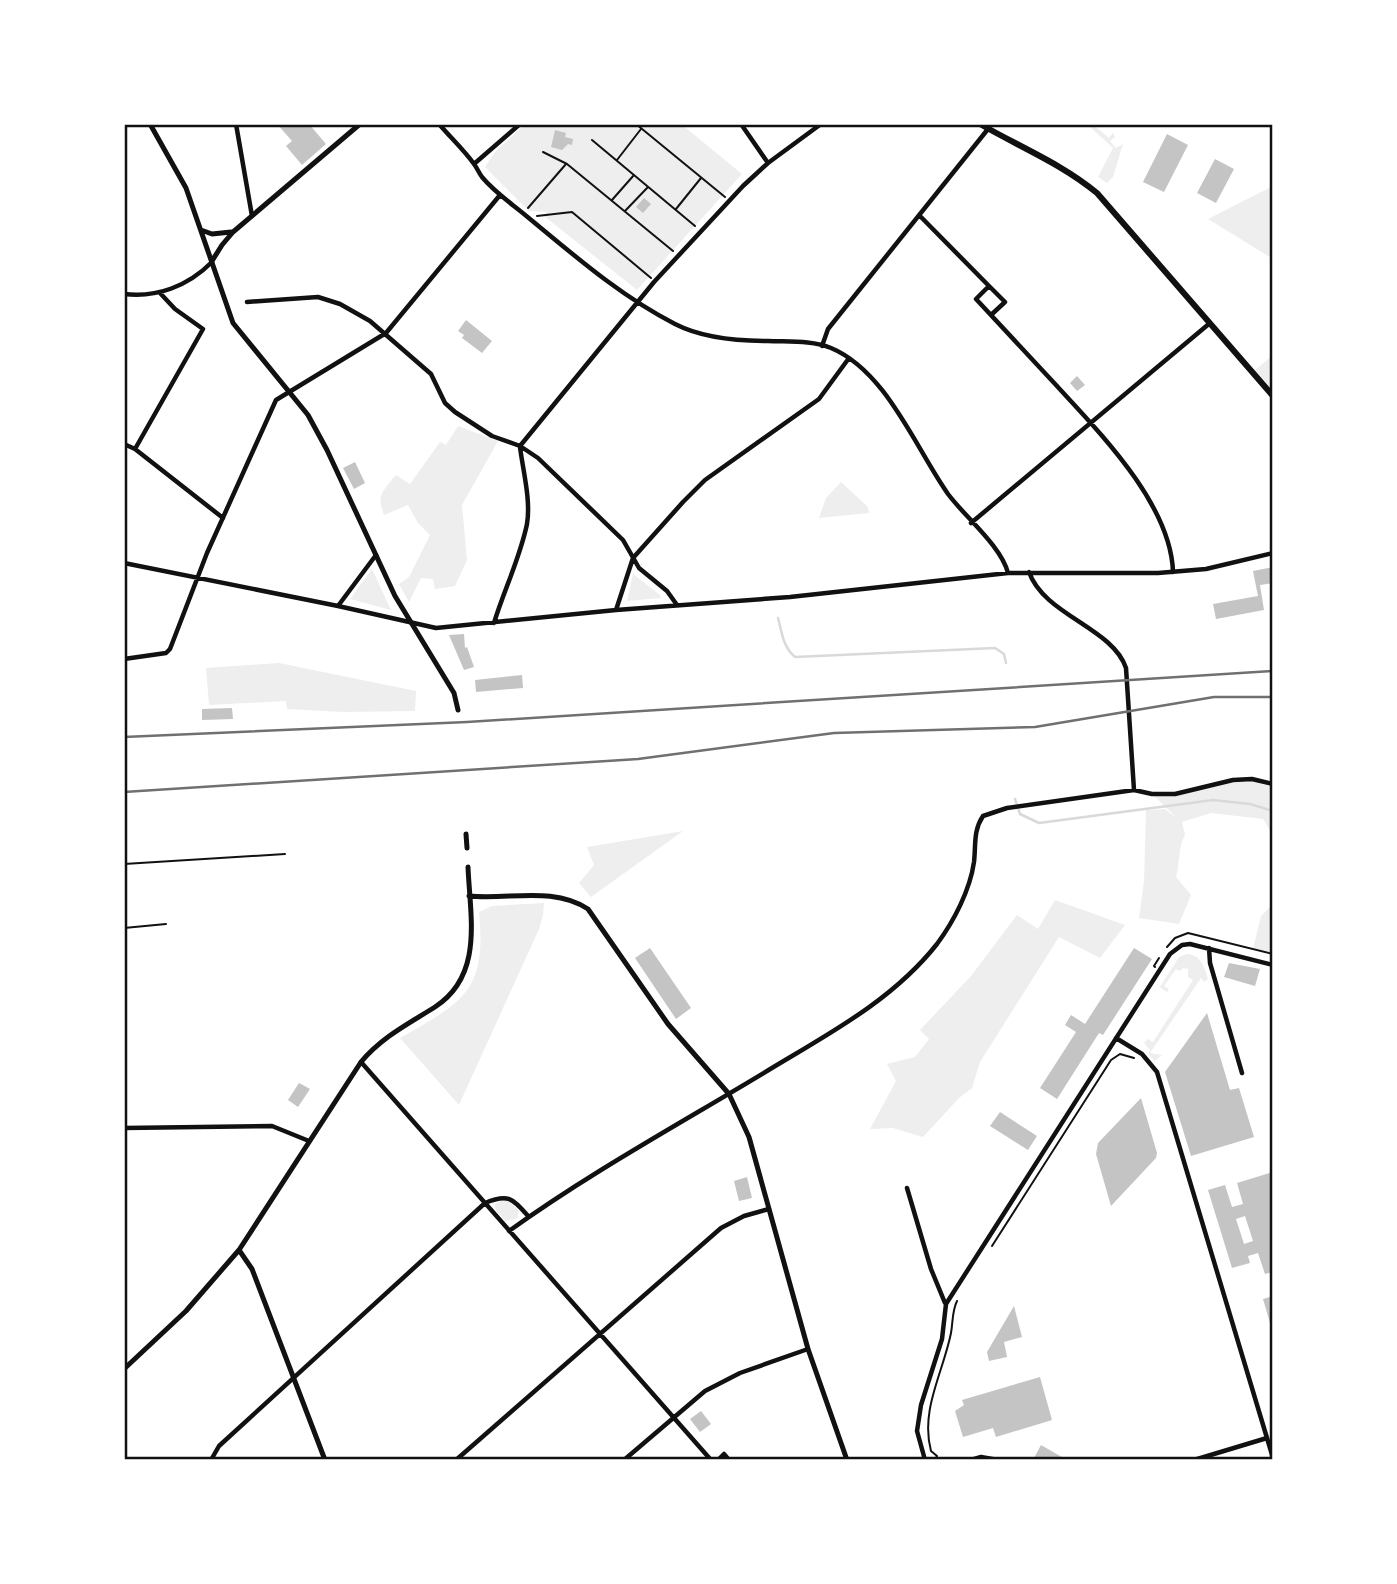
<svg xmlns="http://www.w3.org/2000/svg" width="1397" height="1584" font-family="'Varela Round',sans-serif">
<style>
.green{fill:#eee}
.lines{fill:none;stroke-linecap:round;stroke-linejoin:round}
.stream{stroke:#d9d9d9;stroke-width:2.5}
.building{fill:#c4c4c4;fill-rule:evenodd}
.path{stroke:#111;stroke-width:2}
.service{stroke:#111;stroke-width:2}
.minor{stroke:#111;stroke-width:4.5}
.tertiary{stroke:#111;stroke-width:5}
.secondary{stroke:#111;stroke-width:6}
.rail{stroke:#707070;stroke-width:2.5}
.neatline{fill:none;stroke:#111;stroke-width:2.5}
</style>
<rect width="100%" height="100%" fill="#fff"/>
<path class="green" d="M525 124H681L742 174 637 290 544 216 547 215 546 212 529 211 485 167 495 152Z
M1087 124H1092L1109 138 1113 133 1115 137 1110 141 1116 148 1123 144 1113 177 1107 183 1098 177 1113 148Z
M1273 186V259L1208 219Z
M1273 355V392L1253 372Z
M458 426 498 441 462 505 467 560 455 586 435 589 433 579 421 578 409 602 399 584 409 577 430 535 418 523 408 505 384 515C376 495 383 491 396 475L410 484 440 442 446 445Z
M841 482 868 507 869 513 819 518 826 498Z
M372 569 391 610 350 599Z
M633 574 660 595 661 598 627 601Z
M279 663 416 691 415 711 343 712 287 709 286 701 209 705 206 668Z
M1252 779 1273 784V835L1263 819 1211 813 1182 822 1185 835C1178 848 1180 862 1176 877L1191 895 1179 924 1139 918 1144 881 1146 810 1165 809 1178 819 1152 794C1186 794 1218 780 1252 779Z
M683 831 591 897 579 883 594 865 587 847Z
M1273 861V954L1253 949 1261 916 1271 906Z
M1055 900 1125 925 1100 958 1059 937 980 1062 972 1088 959 1098 923 1137 893 1128 870 1129 896 1081 887 1064 915 1057 929 1039 920 1030 971 976 1017 915 1038 929Z
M544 903 543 915 539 929 459 1105 400 1038C463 1002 487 992 479 912L492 906Z
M1187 954C1201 955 1204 966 1208 979L1204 982 1201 978 1150 1053 1162 1055 1155 1061 1148 1054 1150 1050 1144 1043 1148 1039 1153 1042 1193 980 1188 977V969L1183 968 1180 971 1176 969 1164 986 1169 989 1167 992 1160 987 1179 957Z
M503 1200 509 1201 518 1210V1218L505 1221 495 1209V1204Z"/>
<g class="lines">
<path class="stream" d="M778 618C782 633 783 647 795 657L995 648 1004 654 1006 663
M1015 799 1020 814 1039 823 1213 800 1250 804 1273 811"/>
</g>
<path class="building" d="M277 124H309L326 144 302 165 286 146 292 141Z
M555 130 566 133 565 137 573 139 572 145 568 144 562 150 551 147Z
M1167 134 1188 145 1164 192 1143 182Z
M1215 159 1234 169 1216 203 1197 193Z
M644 198 651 204 643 213 636 207Z
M466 320 492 341 482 353 462 338 464 335 458 331Z
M1077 376 1085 385 1077 391 1070 383Z
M355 462 365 483 354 489 343 468Z
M1273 567V583L1260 585 1264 610 1216 619 1213 604 1258 596 1253 571Z
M464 634 465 648 467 647 474 667 464 670 449 635Z
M522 675 523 688 476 692 475 680Z
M232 708 233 719 202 720V709Z
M650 948 691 1008 676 1019 635 958Z
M1134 948 1152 959 1103 1035 1099 1033 1057 1099 1040 1088 1076 1032 1065 1025 1071 1015 1085 1024Z
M1229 963 1260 969 1255 986 1224 977Z
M1207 1013 1230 1090 1239 1088 1254 1137 1191 1156 1165 1072Z
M299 1083 310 1089 298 1107 288 1100Z
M1141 1098 1157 1153 1156 1158 1111 1206 1096 1154 1098 1143Z
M1000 1112 1037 1136 1028 1150 990 1126Z
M1273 1172V1272L1265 1274 1258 1253 1248 1256 1250 1263 1232 1268 1208 1190 1225 1185 1232 1207 1243 1204 1237 1183ZM1245 1216 1253 1241 1244 1244 1236 1219Z
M747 1177 752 1198 739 1201 734 1181Z
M1273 1296V1330H1272L1263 1299Z
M1014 1306 1022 1337 1004 1342 1007 1357 989 1361 987 1352Z
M1040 1377 1052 1420 996 1437 993 1428 963 1437 955 1411 964 1405 962 1400Z
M701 1411 711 1424 700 1432 690 1419Z
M1041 1445 1067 1460H1033Z"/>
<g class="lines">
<path class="path" d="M636 124 725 197
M592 140 695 226
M543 152 567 164 673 251
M617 160 641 129
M612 200 634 175
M528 208 566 164
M676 209 701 178
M625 211 648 187
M537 216 572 212 651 278
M1167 947 1175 938 1188 933 1273 954
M1155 967 1154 966 1159 958
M992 1246 1111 1060 1120 1054 1134 1058
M935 1460 937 1456 931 1451C920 1410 943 1373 951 1333 953 1322 952 1311 957 1301"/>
<path class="service" d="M124 864 285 854
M124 928 166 924"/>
<path class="minor" d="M236 124 252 216
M439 124C450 137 464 150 474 164 477 168 479 173 482 177 496 194 514 205 530 219 576 257 622 297 675 324 702 338 738 341 768 341 788 342 812 340 831 348 886 371 915 447 948 494 966 518 1001 546 1008 573
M741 124 768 163
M474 164 520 124
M919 215 989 286 976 299C1002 327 1029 356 1056 385 1099 432 1171 504 1173 572
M989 286 1005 302 991 315
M124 294C157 298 188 286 212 262
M247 302 318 297 340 304 370 321 431 374 445 403 455 412 492 436 520 446 538 458 623 540 639 568 667 591 677 605
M822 346 828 329 988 129
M124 444 135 449 223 518
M520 446 654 282 743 186 768 163 821 124
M135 449 203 329 175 309 160 293
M971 523 1210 323
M124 563 338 606 436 628 616 610 790 597 1008 573H1158L1206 569 1273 553
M1029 572C1044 615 1113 628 1126 668L1134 790
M338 606 376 555
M616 610 633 558 683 502 705 480 819 399 849 358
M494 623C504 590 520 558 527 524 531 500 523 471 520 447
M124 659 166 653 170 649 207 553 276 400 386 333 500 195
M1209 948 1210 963 1242 1073
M1116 1038 1142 1054 1157 1072 1273 1458
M361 1062 711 1460
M124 1128 272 1126 309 1141
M907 1188 931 1269 945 1303
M509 1231C591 1172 681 1123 767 1071 828 1034 892 1001 937 944 954 921 970 890 974 862 976 845 973 831 983 816L1007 808 1134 790 1152 794H1175L1233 780 1252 779 1273 784
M211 1460 219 1446 485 1203C509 1193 513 1199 529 1217
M456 1460 721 1228 744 1216 769 1209
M624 1460 705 1391 740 1373 808 1349
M718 1460 724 1454 729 1460
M925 1460 917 1431 921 1405 942 1339 946 1304 1170 954 1182 945 1190 944 1273 965
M971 1460 981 1457 998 1460
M1194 1460 1267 1438"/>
<path class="tertiary" d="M150 124 186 188 233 323 308 415 327 450 395 596 454 693 458 710
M201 230 212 234 231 232
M212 261 222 245 233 232 360 124
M466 834 467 848
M469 896C509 900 553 886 588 909L668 1024 729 1094 749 1137 808 1349 847 1460
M239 1250 252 1269 325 1460
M124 1369 186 1311 239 1250 361 1062C382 1037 408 1024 435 1007 484 975 470 917 468 867"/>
<path class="secondary" d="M980 124C1020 147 1062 164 1097 193L1273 396"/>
<path class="rail" d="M124 737 467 722 1273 671
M124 792 638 759 834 733 1035 727 1214 697H1273"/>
</g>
<rect width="1397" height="1584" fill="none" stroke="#ffffff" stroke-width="252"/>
<rect x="126" y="126" width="1145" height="1332" class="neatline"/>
</svg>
